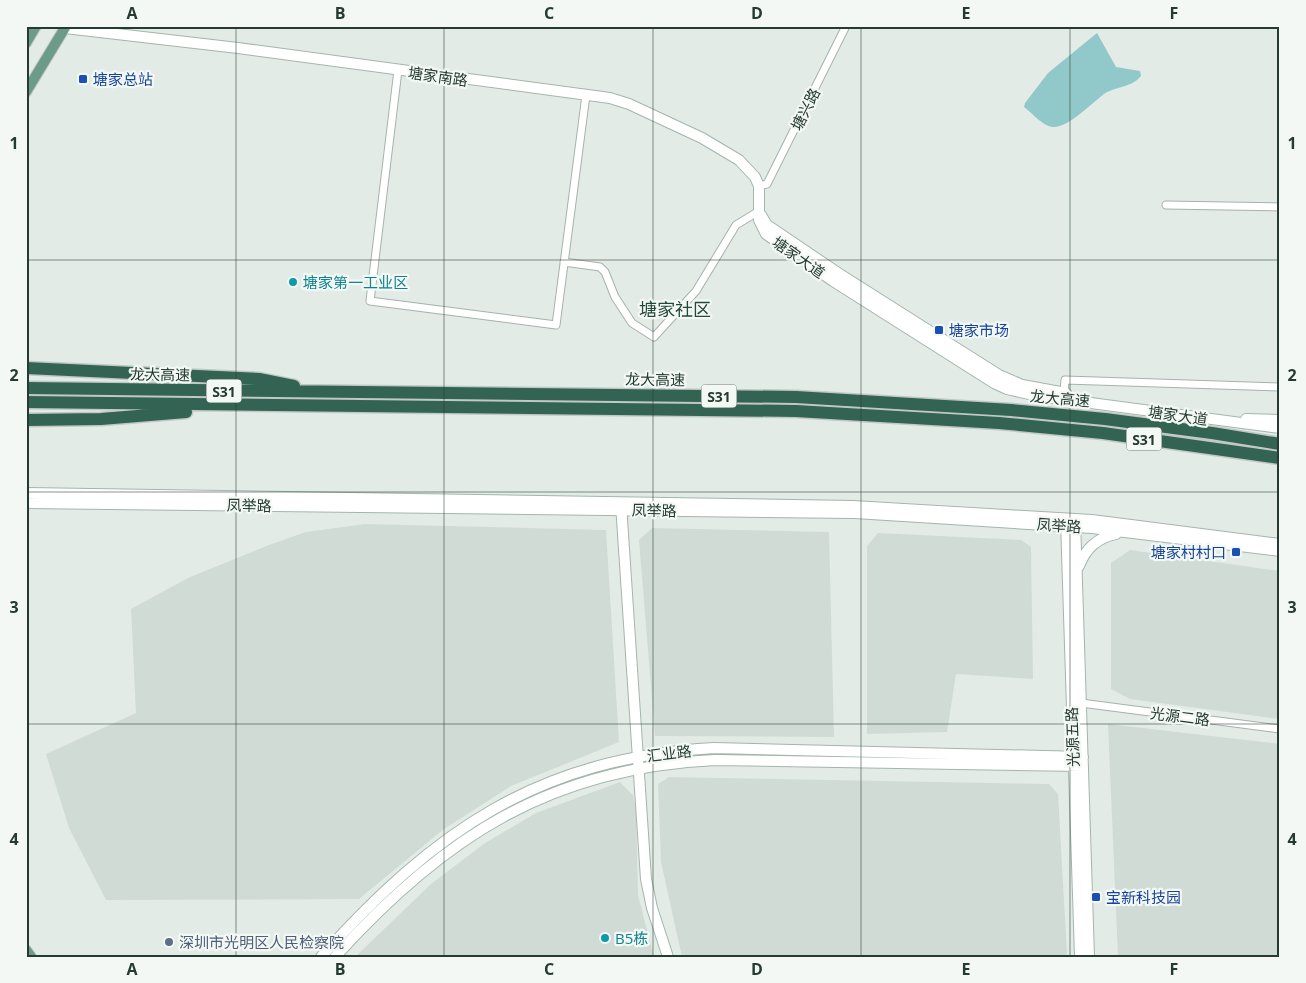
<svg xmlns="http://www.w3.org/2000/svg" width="1306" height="983" font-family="'Open Sans','Noto Sans SC',sans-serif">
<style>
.built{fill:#d1dbd5}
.water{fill:#91c9ca}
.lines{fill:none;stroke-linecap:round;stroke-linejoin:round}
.street-casing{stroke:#a6b2ac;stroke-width:9}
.secondary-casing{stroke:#a3b6ac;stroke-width:12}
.primary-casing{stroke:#c2c8c6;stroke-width:12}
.highway-casing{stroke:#c2c8c6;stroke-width:15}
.street{stroke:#fff;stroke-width:7}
.secondary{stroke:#fff;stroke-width:10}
.primary{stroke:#6c9c89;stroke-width:10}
.highway{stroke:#336453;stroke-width:12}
.grid{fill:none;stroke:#253a32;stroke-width:1;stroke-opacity:0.55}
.transit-dot{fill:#1a4fb4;stroke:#f3f8f5;stroke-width:2}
.culture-dot{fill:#0f9aa8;stroke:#f3f8f5;stroke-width:2}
.service-dot{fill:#5c6f8a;stroke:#f3f8f5;stroke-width:2}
.labels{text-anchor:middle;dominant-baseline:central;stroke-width:4.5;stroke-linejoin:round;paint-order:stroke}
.shield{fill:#f3f8f5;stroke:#63736c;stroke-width:1}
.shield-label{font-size:14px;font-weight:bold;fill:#253a32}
.street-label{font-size:15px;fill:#253a32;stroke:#f3f8f5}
.transit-label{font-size:15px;fill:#164399;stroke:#f3f8f5;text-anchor:start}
.culture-label{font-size:15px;fill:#0d838f;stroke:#f3f8f5;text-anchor:start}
.service-label{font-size:15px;fill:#4e5e75;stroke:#f3f8f5;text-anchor:start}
.quarter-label{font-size:18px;fill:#234a3b;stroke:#f3f8f5}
.neatline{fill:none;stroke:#253a32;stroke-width:2}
.grid-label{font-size:16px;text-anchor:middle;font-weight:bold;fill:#253a32}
</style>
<rect width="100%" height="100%" fill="#e3ebe6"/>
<path class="built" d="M365 524 606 530 619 742 511 786 444 829 359 899 106 900 69 828 46 754 136 713 131 609 188 578 269 545 306 532Z
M652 528 829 532 834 737 655 736 639 540Z
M878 533 1021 540 1031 547 1033 679 956 674 947 732 867 734V546Z
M1130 550 1280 571V719L1130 699 1111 689V563Z
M1108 724 1280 744V957H1118Z
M669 777 1049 784 1058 794 1067 954 1064 957H682L661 862 658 784Z
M620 782 633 795 636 809 638 895 654 957H355L431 884 485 843 536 813Z"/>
<path class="water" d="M1097 33 1116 67 1140 71 1141 76C1131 88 1116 86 1104 94 1092 103 1067 129 1052 127 1043 126 1032 113 1024 107L1025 103 1048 73Z"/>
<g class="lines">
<g class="street-casing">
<path id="street" d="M398 70 370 301 556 325 586 95
M759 186 767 184 846 26
M1166 205 1280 207
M564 262 600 267 605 272 615 297 632 323 654 337 696 291 736 225 759 211
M1064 392 1065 380 1280 387
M1081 703 1280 729"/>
</g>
<g class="secondary-casing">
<path id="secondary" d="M65 28 238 48 610 98 629 104 702 138 739 160 755 177 759 186V220L766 234 833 281 994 383 1007 389 1038 396 1280 428
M761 215 767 225 838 273 999 375 1022 385 1066 393
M1246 419 1280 420
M26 493 853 506 1092 520 1280 544
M26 503 855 513 1092 528 1280 551
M621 504 646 879 652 908 668 957
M1075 520 1089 957
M1066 521 1080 957
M1079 566C1086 548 1097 538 1116 534
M321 957C435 830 539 758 714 748L1083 757
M335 957C443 837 550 768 715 760L1083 766"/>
</g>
<g class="primary-casing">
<path id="primary" d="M26 43 36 26
M26 92 66 26
M26 950 31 957"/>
</g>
<g class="highway-casing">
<path id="highway" d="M26 368 259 379 294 386
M26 388 796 397 1011 410 1105 419 1212 433 1280 444
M26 402 796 411 999 423 1103 433 1280 458
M26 420 101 419 186 412"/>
</g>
<use href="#street" class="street"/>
<use href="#secondary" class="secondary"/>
<use href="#primary" class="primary"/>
<use href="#highway" class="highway"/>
</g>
<path class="grid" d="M236 26V957M444 26V957M653 26V957M861 26V957M1070 26V957M26 260H1280M26 492H1280M26 724H1280"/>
<g class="transit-dot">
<rect x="78" y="74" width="10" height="10" rx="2.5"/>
<rect x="934" y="325" width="10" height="10" rx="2.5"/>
<rect x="1231" y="547" width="10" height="10" rx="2.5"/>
<rect x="1091" y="892" width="10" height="10" rx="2.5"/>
</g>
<g class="culture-dot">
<circle cx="293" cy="282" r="5"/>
<circle cx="605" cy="938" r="5"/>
</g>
<circle class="service-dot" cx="169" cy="942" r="5"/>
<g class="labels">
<g class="shield">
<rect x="206.5" y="379.5" width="35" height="23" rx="4"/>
<rect x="701.5" y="384.5" width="35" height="23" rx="4"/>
<rect x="1126.5" y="427.5" width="35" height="23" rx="4"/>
</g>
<g class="shield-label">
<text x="224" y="391">S31</text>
<text x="719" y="396">S31</text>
<text x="1144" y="439">S31</text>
</g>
<g class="street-label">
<text transform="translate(438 76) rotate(8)">塘家南路</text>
<text transform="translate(805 109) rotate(-63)">塘兴路</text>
<text transform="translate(799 257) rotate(35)">塘家大道</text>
<text transform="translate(160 374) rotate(1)">龙大高速</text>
<text transform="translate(655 379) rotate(1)">龙大高速</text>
<text transform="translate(1060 398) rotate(5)">龙大高速</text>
<text transform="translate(1178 415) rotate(8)">塘家大道</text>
<text transform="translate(249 505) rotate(1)">凤举路</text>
<text transform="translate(654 510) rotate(1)">凤举路</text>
<text transform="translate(1059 525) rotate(4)">凤举路</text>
<text transform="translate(1180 716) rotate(7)">光源二路</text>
<text transform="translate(1072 737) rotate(-92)">光源五路</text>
<text transform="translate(669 753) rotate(-7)">汇业路</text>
</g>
<g class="transit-label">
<text x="93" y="79">塘家总站</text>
<text x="949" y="330">塘家市场</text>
<text x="1226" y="552" text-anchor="end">塘家村村口</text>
<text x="1106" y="897">宝新科技园</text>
</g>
<g class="culture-label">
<text x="303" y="282">塘家第一工业区</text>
<text x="615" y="938">B5栋</text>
</g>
<g class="service-label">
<text x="179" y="942">深圳市光明区人民检察院</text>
</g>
<g class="quarter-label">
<text x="675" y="309">塘家社区</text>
</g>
</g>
<rect width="1306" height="983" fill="none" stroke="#f3f8f5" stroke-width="55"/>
<rect x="28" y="28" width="1250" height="928" class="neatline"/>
<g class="grid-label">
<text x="132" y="19">A</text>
<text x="340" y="19">B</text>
<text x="549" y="19">C</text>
<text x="757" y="19">D</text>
<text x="966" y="19">E</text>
<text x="1174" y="19">F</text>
<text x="14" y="149">1</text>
<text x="1292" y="149">1</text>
<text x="14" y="381">2</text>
<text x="1292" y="381">2</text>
<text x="14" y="613">3</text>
<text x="1292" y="613">3</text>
<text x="14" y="845">4</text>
<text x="1292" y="845">4</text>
<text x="132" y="975">A</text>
<text x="340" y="975">B</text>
<text x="549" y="975">C</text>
<text x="757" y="975">D</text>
<text x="966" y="975">E</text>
<text x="1174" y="975">F</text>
</g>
</svg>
